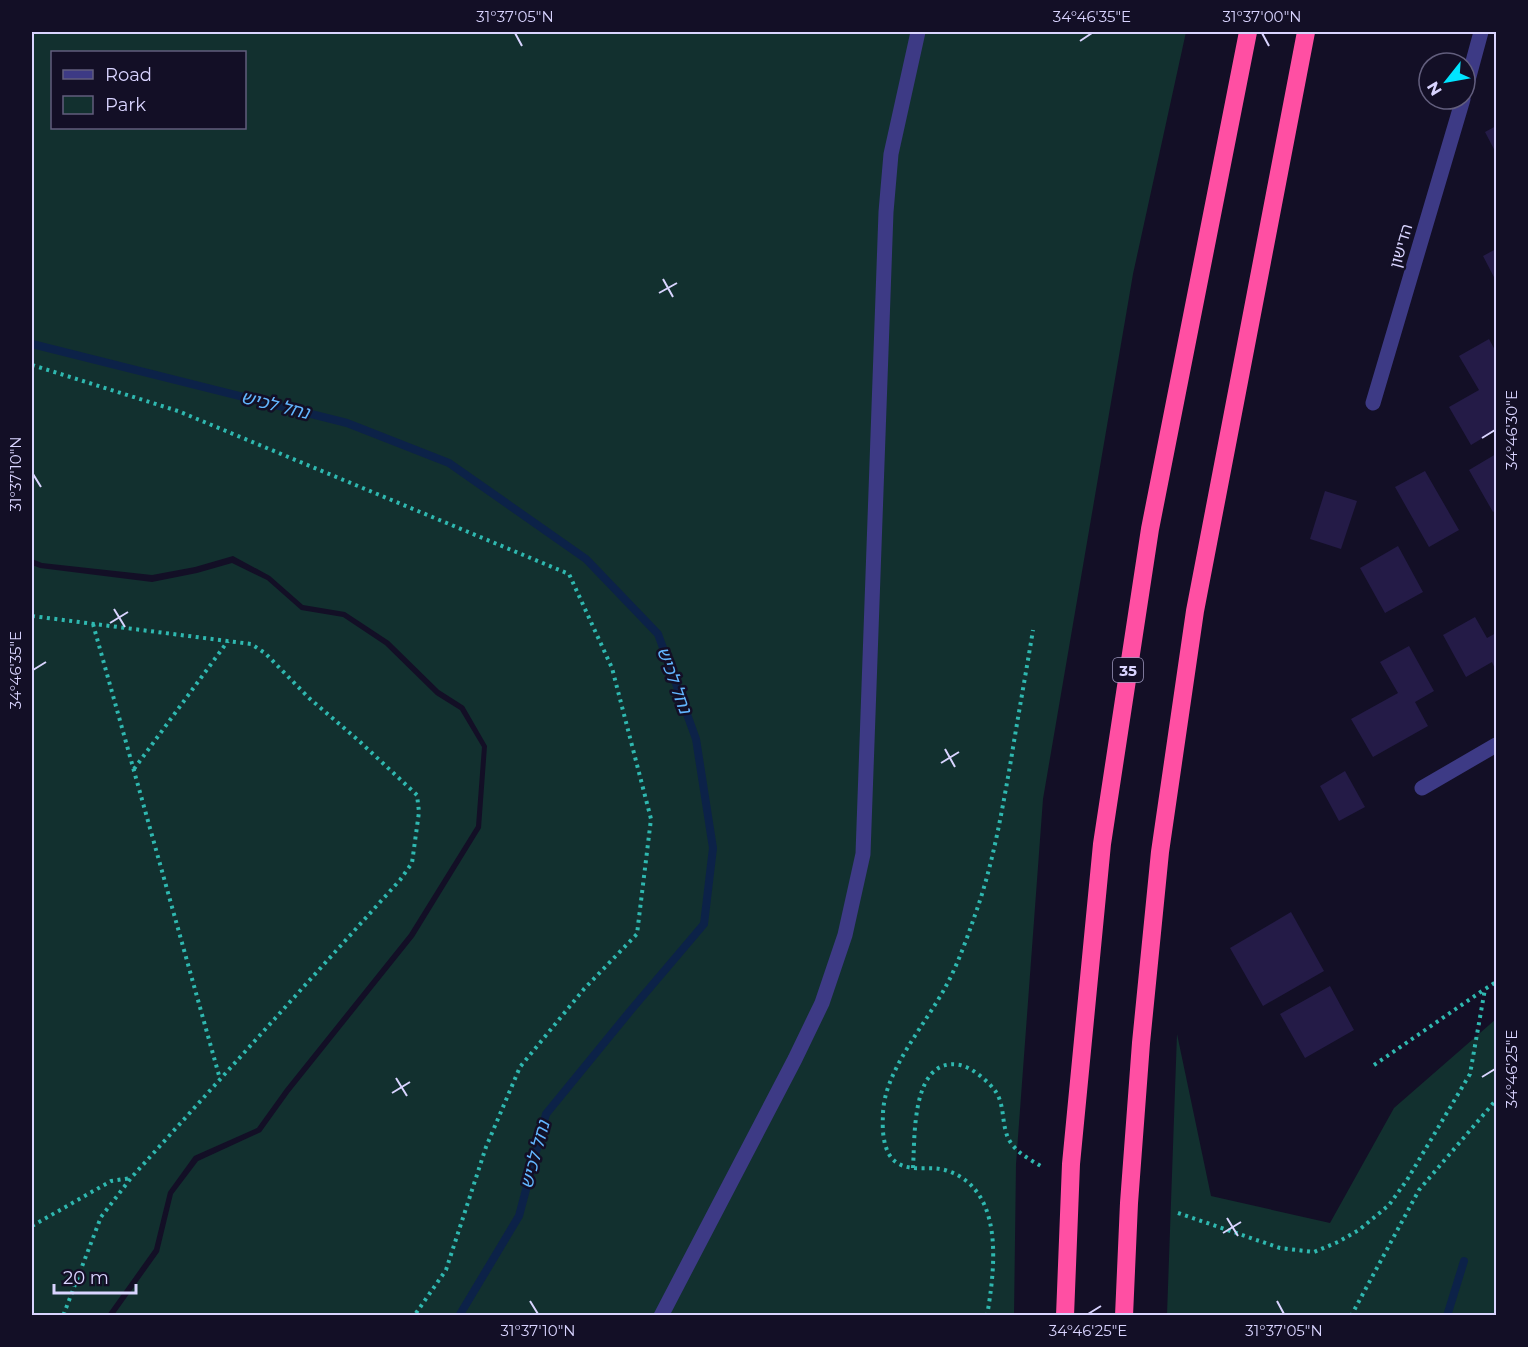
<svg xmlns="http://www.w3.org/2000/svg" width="1528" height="1347" font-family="Montserrat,'Noto Sans Hebrew',sans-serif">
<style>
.green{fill:#12302f;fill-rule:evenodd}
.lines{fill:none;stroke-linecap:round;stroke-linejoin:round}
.stream{stroke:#0c2248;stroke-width:8}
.building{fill:#241b47}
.path{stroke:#2fb8b0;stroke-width:4;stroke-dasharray:3 4.5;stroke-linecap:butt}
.minor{stroke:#3d3a85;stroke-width:15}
.highway{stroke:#ff4fa3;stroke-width:18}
.ticks{fill:none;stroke:#d9d4ff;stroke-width:2}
.labels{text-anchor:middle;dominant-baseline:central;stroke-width:5;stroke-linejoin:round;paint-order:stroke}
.shield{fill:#130f26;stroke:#9e99be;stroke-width:1.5}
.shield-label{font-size:15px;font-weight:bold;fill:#d9d4ff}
.street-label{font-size:16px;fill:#d9d4ff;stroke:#130f26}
.water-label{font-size:18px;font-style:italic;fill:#62b6ff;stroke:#130f26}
.neatline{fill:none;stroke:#d9d4ff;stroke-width:2}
.ticks-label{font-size:15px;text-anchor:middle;fill:#d9d4ff}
</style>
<rect width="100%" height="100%" fill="#130f26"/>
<path class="green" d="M32 32H1186L1133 274 1043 799 1016 1164 1014 1315H114L159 1252 173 1194 198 1161 261 1132 289 1093 414 937 481 828 487 746 464 706 439 690 389 641 345 612 303 605 270 576 233 556 195 567 152 575 42 563 32 559ZM52 52H244V128H52Z
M232 563 267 580 301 610 343 617 385 645 436 695 460 710 482 747 476 826 409 934 285 1089 257 1128 194 1156 168 1192 154 1249 107 1315H32V565L40 568 152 582 197 573Z
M1496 1019V1315H1167L1177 1034 1211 1196 1330 1223 1394 1108Z"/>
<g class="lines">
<path class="stream" d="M32 344 347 423 449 463 586 559 658 634 696 739 713 848 704 924 631 1010 546 1114 519 1216 459 1316
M1447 1316 1464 1261"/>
</g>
<path class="building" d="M1496 126V153L1485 132Z
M1496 249V281L1483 256Z
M1489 339 1496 352V430L1471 445 1449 407 1479 390 1459 356Z
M1496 454V510L1493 512 1469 470Z
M1425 471 1459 530 1429 547 1395 487Z
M1325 491 1357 501 1341 549 1310 539Z
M1398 546 1423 592 1385 613 1360 568Z
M1475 617 1487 638 1496 633V671L1492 662 1466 677 1443 635Z
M1409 646 1434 691 1415 702 1428 726 1373 757 1351 719 1398 693 1380 662Z
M1345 771 1365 807 1339 821 1320 786Z
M1291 912 1324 971 1263 1006 1230 948Z
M1330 986 1354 1030 1305 1058 1280 1014Z"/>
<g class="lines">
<path class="path" d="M32 365 178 411 569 574 612 668 651 819 637 934 584 989 520 1067 486 1147 446 1270 414 1316
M32 616 251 644 265 653 309 698 358 740 417 795 419 812 412 863 400 880 131 1178 101 1217 63 1316
M93 624 220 1079
M134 769 228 641
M1374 1065 1485 989
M913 1168C915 1137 911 1056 960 1065 973 1068 988 1081 996 1092 1004 1105 1002 1119 1006 1132 1010 1149 1027 1158 1041 1166
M1178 1213 1280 1248 1314 1252 1338 1242 1359 1230 1389 1205 1407 1180 1470 1074 1485 989 1496 982
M32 1226 111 1181 131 1178
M987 1316C995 1268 1005 1191 948 1171 933 1165 914 1172 899 1164 883 1156 882 1131 883 1115 883 1072 926 1024 946 986 958 964 967 938 975 915 993 865 1002 811 1011 760 1018 716 1026 673 1033 630
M1351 1316 1419 1190 1496 1100"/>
<path class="minor" d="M1465 91 1481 32
M1373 403 1463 99
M1422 788 1496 745
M661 1316 795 1059 822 1003 845 935 863 854 886 212 891 154 918 32"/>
<path class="highway" d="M1065 1316 1071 1164 1102 844 1150 529 1248 32
M1124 1316 1129 1203 1141 1043 1160 852 1195 611 1306 32"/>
</g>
<path class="ticks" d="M515 33 522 46M1262 33 1269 46M1080 41 1092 33M663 279 673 297M659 293 677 283M1482 438 1495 430M33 474 41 487M114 609 125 627M110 623 128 612M33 670 46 662M945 749 955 767M941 763 959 752M1482 1077 1495 1069M396 1078 407 1096M392 1093 410 1082M1227 1218 1238 1236M1223 1233 1241 1222M530 1301 538 1314M1277 1301 1284 1314M1088 1314 1101 1306"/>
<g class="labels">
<rect class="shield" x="1113" y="658" width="30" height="24" rx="4.5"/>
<g class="shield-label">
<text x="1128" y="670">35</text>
</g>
<g class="street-label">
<text transform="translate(1401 246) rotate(-74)">הדישון</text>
</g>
<g class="water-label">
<text transform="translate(275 405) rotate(14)">נחל לכיש</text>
<text transform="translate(674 680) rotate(70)">נחל לכיש</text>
<text transform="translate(535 1155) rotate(-75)">נחל לכיש</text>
</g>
</g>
<rect width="1528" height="1347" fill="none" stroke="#130f26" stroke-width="66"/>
<rect x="51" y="51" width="195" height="78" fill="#130f26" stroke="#625e7d" stroke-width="1.5"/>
<rect x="63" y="70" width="30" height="9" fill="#3d3a85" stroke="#625e7d" stroke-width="1.5"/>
<text x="105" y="81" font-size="18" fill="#d9d4ff">Road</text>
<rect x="63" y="96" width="30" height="18" fill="#12302f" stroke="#625e7d" stroke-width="1.5"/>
<text x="105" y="111" font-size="18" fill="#d9d4ff">Park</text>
<g transform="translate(1447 81) rotate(239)"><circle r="28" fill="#130f26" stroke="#625e7d" stroke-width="1.5"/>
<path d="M0-4.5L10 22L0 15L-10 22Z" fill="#00e5ff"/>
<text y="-9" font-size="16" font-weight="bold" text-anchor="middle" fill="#d9d4ff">N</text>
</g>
<path d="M54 1284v9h82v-9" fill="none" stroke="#d9d4ff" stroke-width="3"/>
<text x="63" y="1284" font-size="18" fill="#d9d4ff" stroke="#130f26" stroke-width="4.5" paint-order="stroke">20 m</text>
<rect x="33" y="33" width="1462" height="1281" class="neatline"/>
<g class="ticks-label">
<text x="515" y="22">31°37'05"N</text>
<text x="1092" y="22">34°46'35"E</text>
<text x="1262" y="22">31°37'00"N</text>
<text transform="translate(1512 430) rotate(-90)" y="5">34°46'30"E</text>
<text transform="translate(16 474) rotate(-90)" y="5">31°37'10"N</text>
<text transform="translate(16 670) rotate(-90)" y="5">34°46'35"E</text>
<text transform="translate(1512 1069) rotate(-90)" y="5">34°46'25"E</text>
<text x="538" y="1336">31°37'10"N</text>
<text x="1088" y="1336">34°46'25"E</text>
<text x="1284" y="1336">31°37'05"N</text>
</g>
</svg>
